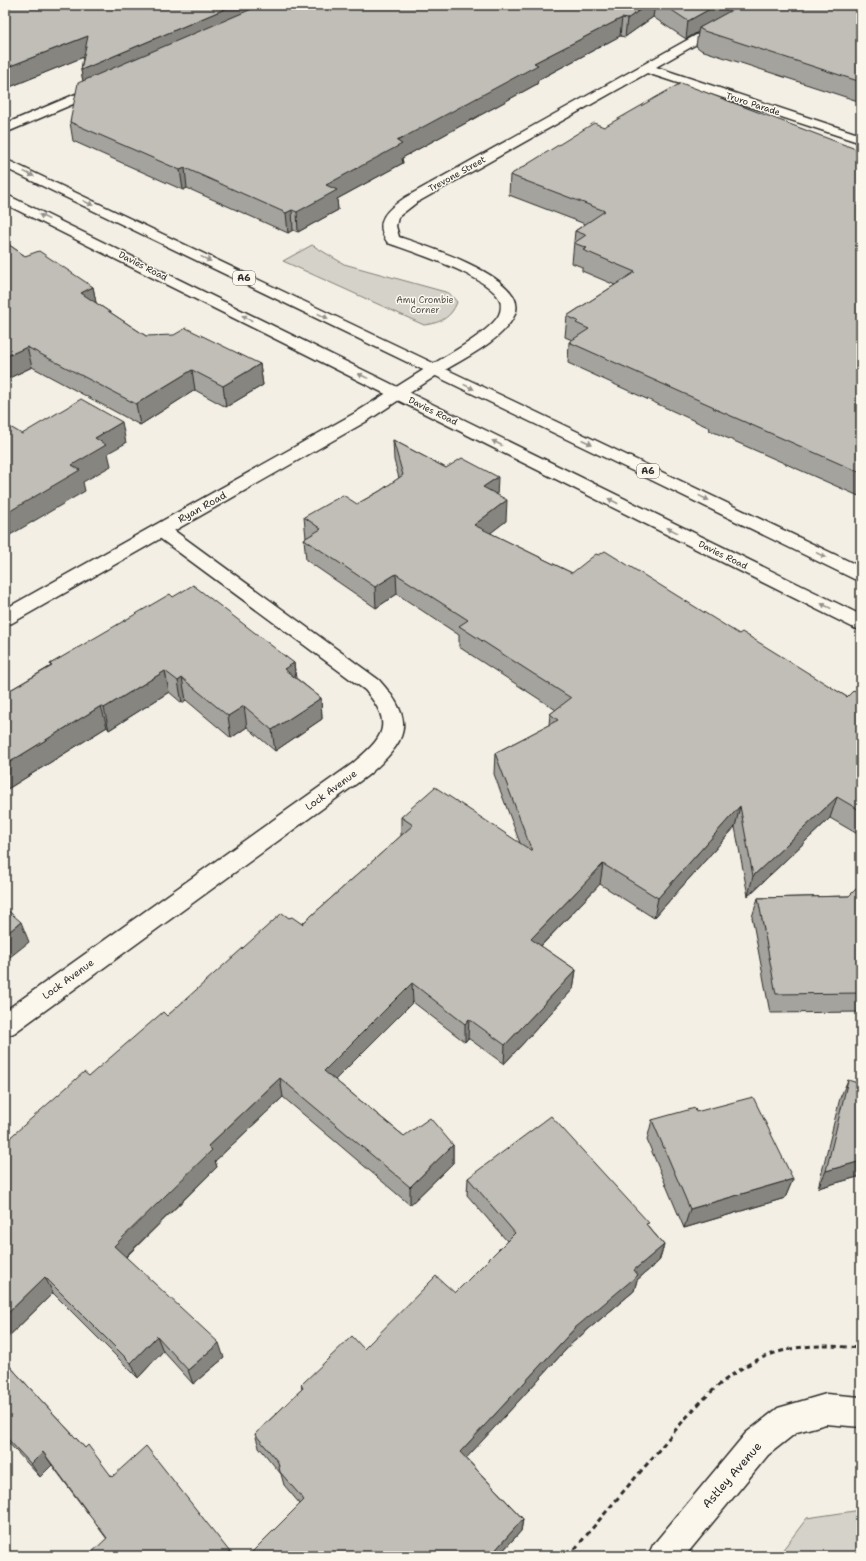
<svg xmlns="http://www.w3.org/2000/svg" width="866" height="1561" font-family="'Shantell Sans',sans-serif">
<style>
.green{fill:#d5d2c9;stroke:#807e7a}
.lines{fill:none;stroke-linecap:round;stroke-linejoin:round}
.minor-casing{stroke:#2b2b2b;stroke-width:3}
.secondary-casing{stroke:#2b2b2b;stroke-width:3}
.trunk-casing{stroke:#2b2b2b;stroke-width:3}
.path{stroke:#2b2b2b;stroke-width:3;stroke-dasharray:5 4;stroke-linecap:butt}
.minor{fill:#fbf7ec;fill-rule:evenodd}
.secondary{fill:#fbf7ec;fill-rule:evenodd}
.trunk{fill:#fbf7ec;fill-rule:evenodd}
.wall{fill:#a5a39d;stroke:#2b2b2b}
.shaded-wall{fill:#86857f;stroke:#2b2b2b}
.building{fill:#c0beb6;stroke:#2b2b2b}
.oneway{fill:#93918c}
.labels{text-anchor:middle;dominant-baseline:central;stroke-width:3;stroke-linejoin:round;paint-order:stroke}
.far-street-label{font-size:9px;fill:#2b2b2b;stroke:#fbf7ec}
.shield{fill:#fbf7ec;stroke:#696865;stroke-width:1}
.shield-label{font-size:9px;font-weight:bold;fill:#2b2b2b}
.far-park-label{font-size:9px;fill:#565552;stroke:#fbf7ec}
.street-label{font-size:10px;fill:#2b2b2b;stroke:#fbf7ec}
.near-street-label{font-size:12px;fill:#2b2b2b;stroke:#fbf7ec}
</style>
<rect width="100%" height="100%" fill="#f3efe4"/>
<filter id="ink" filterUnits="userSpaceOnUse"><feTurbulence type="fractalNoise" baseFrequency=".025" numOctaves="2"/><feDisplacementMap in="SourceGraphic" scale="8" xChannelSelector="R" yChannelSelector="G"/><feConvolveMatrix kernelMatrix="1 2 1 2 8 2 1 2 1" color-interpolation-filters="sRGB"/></filter>
<g filter="url(#ink)">
<path class="green" d="M312 245 344 264 449 293 457 302C451 318 440 323 424 325L283 261Z
M861 1510V1556H778L807 1518Z"/>
<g class="lines">
<g class="minor-casing">
<path id="minor" d="M750 5H764L762 7 656 67 861 135V143L647 73 416 203 398 217 396 226 399 237C423 245 530 278 515 314 504 340 463 359 440 373L434 375 428 373 426 370 428 367C444 357 496 329 500 312 501 309 501 303 500 300 489 276 413 252 388 243 372 221 388 209 406 197Z
M102 83 106 84 108 87 106 90 5 133V124Z
M161 524 168 526 379 680C417 722 408 741 367 776L14 1033 5 1036V1011L352 764C383 738 395 725 365 690L154 534 152 530 154 526Z
M826 1394 861 1397V1427L826 1424 797 1432 768 1455 685 1556H648L653 1545 746 1433 778 1408Z"/>
</g>
<g class="secondary-casing">
<path id="secondary" d="M434 365 440 367 442 370 440 373 367 421 12 623 5 625V609L355 413 428 367Z"/>
</g>
<g class="trunk-casing">
<path id="trunk" d="M5 159 861 567V581L854 579 641 475 5 168Z
M5 194 861 615V630L854 628 5 204Z"/>
</g>
<path class="path" d="M569 1556C595 1525 621 1494 648 1463 686 1418 724 1364 786 1350 811 1344 835 1346 861 1348"/>
<use href="#minor" class="minor"/>
<use href="#secondary" class="secondary"/>
<use href="#trunk" class="trunk"/>
</g>
<path class="wall" d="M5 5H861V102L701 50 696 46 698 32 686 39 653 17 625 37 620 36 538 80 537 84 402 158 403 163 337 199 338 210 298 232 293 230 288 233 187 188 183 190 73 141 70 122 83 81 81 70 83 57 5 89Z
M604 127 861 151V497L709 430 710 428 568 363 569 342 572 340 565 337 567 316 615 285 582 271V267L572 263 575 231 585 224 509 195 510 175Z
M5 242 25 256 93 287 96 303 146 336 260 364 263 385 226 407 195 390 140 425 32 367 5 380Z
M393 440 446 468 497 495 506 521 490 533 572 573 739 634 847 697 861 694V836L830 818 748 896 735 827 654 918 600 884 541 946 576 970 573 989 504 1064 468 1038 465 1042 413 1002 335 1080 404 1136 453 1145V1163L410 1205 283 1097 215 1161 217 1167 126 1257 224 1358 193 1384 163 1351 138 1378 53 1293 5 1340V1140L6 1141 167 1016 289 918 302 924 401 836V817L520 843 494 774 495 753 549 725 550 714 556 710 459 647V635L397 594 376 608 306 560 304 539 306 538 304 517 357 504 380 491 399 478 394 460Z
M173 597 294 663 296 678 321 698 322 719 275 751 247 727 231 738 186 700 182 703 169 692 109 730 107 727 6 790 5 789V693L51 666 50 664Z
M861 884V1012L770 1013 752 917 758 898 849 896Z
M848 1080 861 1176 818 1188 840 1098Z
M652 1120 793 1179 785 1198 684 1228 647 1140Z
M468 1178 648 1226 664 1245 659 1261 637 1280 634 1291 572 1343 466 1458 523 1519 521 1531 498 1556H248L300 1504 284 1485 281 1474 259 1447 255 1434 302 1389 301 1385 364 1349 455 1293 507 1241 467 1195Z
M5 1361 85 1448 112 1477 107 1539 52 1465 40 1477 5 1439Z"/>
<path class="shaded-wall" d="M234 5H278L84 88 81 70Z
M647 5H655L653 17 625 37 627 19Z
M717 5H747L699 28 698 32 686 39 688 21Z
M622 18 620 36 538 80 537 84 402 158 403 163 337 199 338 210 298 232 297 212 326 185 397 141 534 63Z
M88 36 91 54 5 89V68Z
M185 168 187 188 183 190 180 170Z
M292 210 293 230 288 233 286 213Z
M93 287 97 308 81 293Z
M27 347 32 367 5 380V357Z
M260 364 263 385 226 407 223 386Z
M192 370 195 390 140 425 136 404Z
M122 422 126 443 108 453 111 466 83 482 85 491 5 538V514L72 465 95 438Z
M498 477 497 498 483 487Z
M507 500 506 521 474 546V525Z
M396 574 397 594 376 608 375 587Z
M294 663 296 685 284 669Z
M165 671 169 692 109 730 104 708Z
M182 678 186 700 182 703 178 681Z
M321 698 322 719 275 751 272 730Z
M101 706 107 727 6 790 5 786V765Z
M244 706 247 727 231 738 228 716Z
M837 797 830 818 748 896 753 876Z
M740 806 735 827 654 918 658 898Z
M603 864 600 884 529 958 531 939Z
M21 922 29 942 5 961V935Z
M576 970 573 989 504 1064 505 1045Z
M412 983 413 1002 326 1089 324 1071Z
M469 1019 468 1038 465 1042V1024Z
M280 1078 283 1097 215 1161 217 1167 120 1262 114 1246 208 1146Z
M453 1145V1163L410 1205V1187Z
M861 1161V1176L818 1188 826 1171Z
M793 1179 785 1198 684 1228 690 1209Z
M664 1245 659 1261 637 1280 634 1291 572 1343 460 1465V1452L575 1328 634 1270Z
M45 1277 53 1293 5 1340V1316Z
M157 1336 163 1351 138 1378 131 1363Z
M219 1343 224 1358 193 1384 188 1370Z
M43 1452 52 1465 40 1477 31 1464Z
M523 1519 521 1531 498 1556H490Z"/>
<path class="building" d="M5 5H234L81 70 88 36 5 68Z
M261 5H647L627 19 622 18 534 63 538 65 397 141 402 144 326 185 337 190 297 212 292 210 286 213 185 168 180 170 70 122 78 83Z
M664 5H717L688 21Z
M741 5H861V82L704 31 699 28Z
M681 83 861 151V473L713 408 714 407 569 342 589 329 576 323 578 321 567 316 635 272 583 250 587 248 574 243 586 235 575 231 605 211 510 175 594 123 604 127Z
M5 242 25 256 39 251 93 287 81 293 146 336 174 335 186 328 260 364 223 386 192 370 136 404 27 347 5 357Z
M81 399 122 422 95 438 106 445 72 465 80 470 5 514V424L22 434Z
M393 440 446 468 462 458 498 477 483 487 507 500 474 525 572 573 596 554 599 555 605 551 739 634 742 632 847 697 854 690 861 694V811L837 797 753 876 740 806 658 898 603 864 531 939 576 970 505 1045 469 1019 465 1024 412 983 324 1071 404 1136 430 1118 453 1145 410 1187 280 1078 208 1146 212 1150 114 1246 219 1343 188 1370 157 1336 131 1363 45 1277 5 1316V1140L6 1141 84 1072 89 1076 163 1012 167 1016 282 913 289 918 292 917 302 924 413 825 401 817 435 787 532 851 495 753 558 720 550 714 571 698 459 626 468 620 396 574 375 587 304 539 321 529 304 517 343 495 357 504 380 491 403 475Z
M193 585 294 663 284 669 321 698 272 730 244 706 228 716 182 678 178 681 165 671 104 708 101 706 5 765V693L52 666 50 664 170 594 173 597Z
M861 884V993L776 994 758 898 849 896Z
M5 908 21 922 5 935Z
M848 1080 861 1084V1161L826 1171Z
M753 1097 793 1179 690 1209 652 1120 695 1108 696 1112Z
M551 1116 649 1223 646 1224 664 1245 634 1270 638 1275 575 1328 460 1452 523 1519 491 1555 489 1554 487 1556H248L304 1500 280 1472 278 1462 255 1434 303 1388 301 1385 352 1336 364 1349 436 1276 455 1293 515 1233 468 1178Z
M5 1361 85 1448 88 1445 112 1477 146 1446 233 1556H88L107 1538 43 1452 31 1464 5 1436Z"/>
<defs><path id="oneway-solid" d="M-6-.8H1V-3.2L6.5 0L1 3.2V.8H-6Z"/></defs>
<g class="oneway">
<use href="#oneway-solid" transform="translate(29 174) rotate(26)"/>
<use href="#oneway-solid" transform="translate(88 203) rotate(26)"/>
<use href="#oneway-solid" transform="translate(44 217) rotate(-154)"/>
<use href="#oneway-solid" transform="translate(206 259) rotate(26)"/>
<use href="#oneway-solid" transform="translate(323 316) rotate(26)"/>
<use href="#oneway-solid" transform="translate(247 318) rotate(-153)"/>
<use href="#oneway-solid" transform="translate(363 376) rotate(-154)"/>
<use href="#oneway-solid" transform="translate(469 387) rotate(26)"/>
<use href="#oneway-solid" transform="translate(587 442) rotate(25)"/>
<use href="#oneway-solid" transform="translate(497 443) rotate(-153)"/>
<use href="#oneway-solid" transform="translate(704 498) rotate(26)"/>
<use href="#oneway-solid" transform="translate(613 501) rotate(-153)"/>
<use href="#oneway-solid" transform="translate(672 530) rotate(-154)"/>
<use href="#oneway-solid" transform="translate(821 555) rotate(26)"/>
<use href="#oneway-solid" transform="translate(826 606) rotate(-154)"/>
</g>
</g>
<g class="labels">
<g class="far-street-label">
<text transform="translate(753 104) rotate(18)">Truro Parade</text>
<text transform="translate(457 174) rotate(-29)">Trevone Street</text>
<text transform="translate(143 266) rotate(27)">Davies Road</text>
<text transform="translate(433 411) rotate(26)">Davies Road</text>
<text transform="translate(723 555) rotate(26)">Davies Road</text>
</g>
<g class="shield">
<rect x="233" y="271" width="22" height="14" rx="3"/>
<rect x="637" y="464" width="22" height="14" rx="3"/>
</g>
<g class="shield-label">
<text x="244" y="278">A6</text>
<text x="648" y="471">A6</text>
</g>
<g class="far-park-label">
<text x="425" y="300">Amy Crombie<tspan x="425" dy="10">Corner</tspan></text>
</g>
<g class="street-label">
<text transform="translate(202 507) rotate(-29)">Ryan Road</text>
<text transform="translate(331 790) rotate(-36)">Lock Avenue</text>
<text transform="translate(68 979) rotate(-36)">Lock Avenue</text>
</g>
<g class="near-street-label">
<text transform="translate(732 1475) rotate(-49)">Astley Avenue</text>
</g>
</g>
<rect width="866" height="1561" fill="none" stroke="#fbf7ec" stroke-width="20"/>
<rect x="10" y="10" width="846" height="1541" fill="none" stroke="#2b2b2b" stroke-width="1.5" filter="url(#ink)"/>
</svg>
